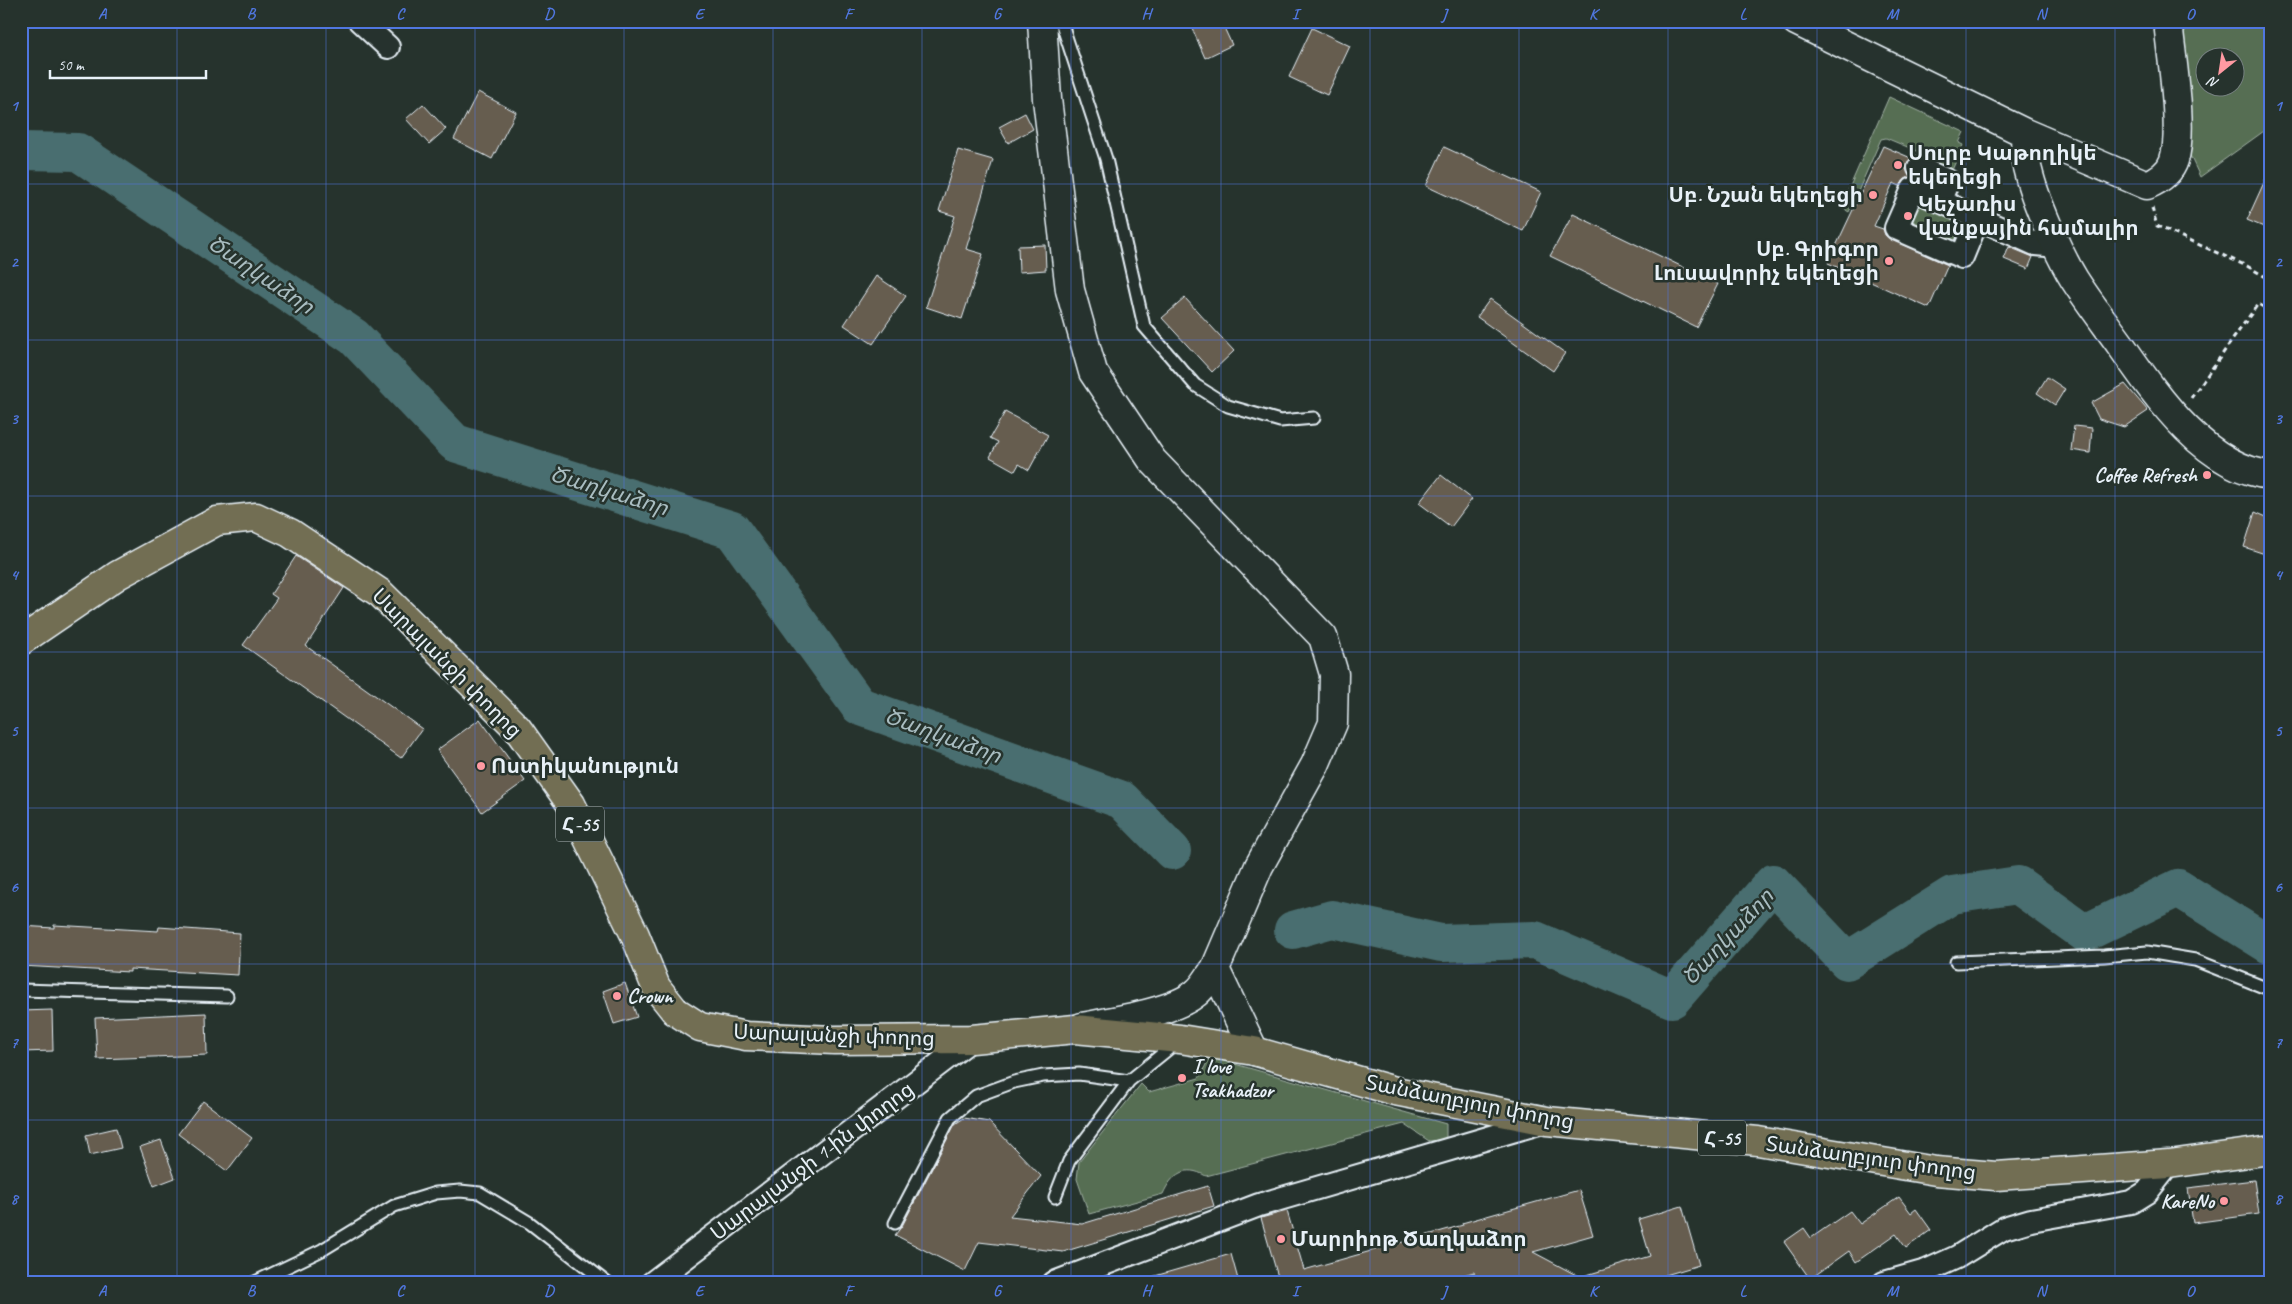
<svg xmlns="http://www.w3.org/2000/svg" width="2292" height="1304" font-family="Caveat,'Noto Sans Armenian',sans-serif">
<style>
.green{fill:#576e52;stroke:#a0b0a5;fill-rule:evenodd}
.lines{fill:none;stroke-linecap:round;stroke-linejoin:round}
.river{stroke:#4a6e6f;stroke-width:38}
.building{fill:#665d50;stroke:#e8f1f8}
.lane-casing{stroke:#e8f1f8;stroke-width:15}
.street-casing{stroke:#e8f1f8;stroke-width:26}
.secondary-casing{stroke:#e8f1f8;stroke-width:31}
.primary-casing{stroke:#e8f1f8;stroke-width:31}
.path{stroke:#e8f1f8;stroke-width:3;stroke-dasharray:5 4;stroke-linecap:butt}
.lane{stroke:#26332d;stroke-width:11}
.street{stroke:#26332d;stroke-width:22}
.secondary{stroke:#26332d;stroke-width:28}
.primary{stroke:#726e52;stroke-width:28}
.grid{fill:none;stroke:#5077e0;stroke-width:1;stroke-opacity:0.55}
.poi-dot{fill:#ff9aa2;stroke:#26332d;stroke-width:2}
.labels{text-anchor:middle;dominant-baseline:central;stroke-width:5;stroke-linejoin:round;paint-order:stroke}
.shield{fill:#26332d;stroke:#aeb8bb;stroke-width:1}
.shield-label{font-size:20px;font-weight:bold;fill:#e8f1f8}
.poi-label{font-size:21px;font-weight:bold;fill:#e8f1f8;stroke:#26332d;text-anchor:start}
.street-label{font-size:21px;fill:#e8f1f8;stroke:#26332d}
.water-label{font-size:22px;font-style:italic;fill:#a9bdc1;stroke:#26332d}
.neatline{fill:none;stroke:#5077e0;stroke-width:2}
.grid-label{font-size:16px;text-anchor:middle;font-weight:bold;fill:#5077e0}
</style>
<rect width="100%" height="100%" fill="#26332d"/>
<filter id="ink" filterUnits="userSpaceOnUse"><feTurbulence type="fractalNoise" baseFrequency=".02" numOctaves="2"/><feDisplacementMap in="SourceGraphic" scale="10" xChannelSelector="R" yChannelSelector="G"/><feConvolveMatrix kernelMatrix="1 2 1 2 8 2 1 2 1" color-interpolation-filters="sRGB"/></filter>
<g filter="url(#ink)">
<path class="green" d="M2184 21H2271V126L2200 177 2187 149ZM2204 58H2234V88H2204Z
M1889 97 1964 132 1959 143 1963 145 1949 177 1924 167 1929 156 1886 138 1881 139 1849 212 1841 207Z
M1914 195 1972 221 1960 250 1902 225Z
M1210 1057 1446 1124V1139L1429 1141 1404 1124 1206 1176C1185 1164 1172 1174 1163 1194L1089 1214 1077 1179 1079 1162 1141 1084 1149 1092 1199 1078Z"/>
<g class="lines">
<path class="river" d="M21 151 78 152 354 337 455 443 732 530 859 706 1122 800 1172 851
M1293 930 1332 919 1441 943 1535 940 1672 999 1773 883 1847 961 1952 895 2018 885 2085 933 2178 888 2271 946"/>
</g>
<path class="building" d="M1189 21H1221L1232 45 1205 58Z
M1312 28 1350 46 1327 95 1289 77Z
M478 92 516 112 492 159 454 139Z
M423 104 446 129 429 144 406 119Z
M1025 113 1033 129 1008 143 999 127Z
M1883 146 1911 158 1906 169 1910 177 1905 179 1900 186 1893 183 1874 226 1883 229 1885 235 1891 240 1948 265 1929 308 1828 263Z
M1444 147 1541 192 1523 231 1426 186Z
M958 150 993 160 966 249 983 254 962 319 926 307 955 216 939 211Z
M2271 167V230L2247 220Z
M1573 214 1718 284 1696 327 1550 256Z
M1045 245 1046 270 1019 272 1018 246Z
M2009 247 2033 257 2028 269 2004 259Z
M876 276 906 296 873 344 844 325Z
M1185 298 1234 351 1212 372 1162 318Z
M1490 299 1565 353 1553 371 1477 317Z
M2047 377 2065 389 2055 405 2037 393Z
M2125 384 2148 411 2124 427 2099 419 2091 403Z
M1005 412 1048 435 1029 470 1019 464 1015 471 990 457 998 442 990 438Z
M2074 426 2092 428 2090 453 2071 450Z
M1441 475 1472 499 1451 527 1419 503Z
M2255 512 2271 519V556L2244 547Z
M296 556 344 588 306 646 422 729 401 758 243 645 277 598 271 594Z
M480 719 525 781 482 812 437 750Z
M54 925 158 931 159 927 240 933 238 975 130 969V972L21 966V926L54 928Z
M625 983 637 1017 614 1024 603 991Z
M52 1010 53 1051 21 1052V1011Z
M206 1013 207 1055 97 1059 95 1018Z
M203 1101 252 1138 227 1171 178 1134Z
M964 1118 989 1122 1041 1176 1010 1216 1082 1224 1208 1186 1214 1206 1063 1252 979 1242 965 1271 895 1235 902 1226 955 1124Z
M116 1128 121 1148 90 1155 86 1135Z
M161 1140 175 1178 154 1186 140 1147Z
M2254 1180 2259 1214 2193 1223 2188 1188Z
M1579 1190 1593 1235 1533 1252 1580 1277 1650 1256 1639 1219 1682 1206 1699 1265 1639 1283H1476L1474 1272 1435 1283H1277L1276 1278 1278 1277 1261 1218 1287 1211 1304 1270 1463 1225 1462 1223Z
M1899 1197 1911 1213 1916 1209 1931 1230 1906 1248 1896 1234 1856 1262 1849 1251 1810 1279 1784 1242 1804 1228 1811 1238 1850 1211 1860 1224Z
M1231 1254 1239 1283H1149L1148 1278Z"/>
<g class="lines">
<g class="lane-casing">
<path id="lane" d="M1061 21 1106 159 1144 326 1195 385 1228 406 1280 421 1314 418
M1956 962 2104 956 2147 952 2195 960 2271 990
M21 990 227 996
M1055 1197 1069 1161 1129 1081 1177 1042
M895 1223 950 1118 976 1096 1014 1082 1043 1076 1079 1074 1129 1081
M253 1283 322 1250 394 1206 436 1193 460 1191 480 1193 530 1223 607 1283"/>
</g>
<g class="street-casing">
<path id="street" d="M360 21 388 47
M1919 168 1948 181 1939 201
M1978 218 1962 257 1896 228 1913 189 2035 244 2058 246
M652 1283 972 1039
M1054 1283 1259 1205 1546 1121
M1884 1283 1926 1271 1957 1257 2004 1228 2031 1220 2131 1202 2147 1192 2169 1164"/>
</g>
<g class="secondary-casing">
<path id="secondary" d="M1042 21 1047 99 1070 290 1093 372 1152 460 1323 637 1334 674 1333 723 1315 765 1259 866 1215 969C1209 976 1204 987 1196 993 1174 1012 1112 1021 1082 1027
M1796 21 2025 133 2147 185C2159 180 2170 173 2174 160 2184 130 2171 55 2168 21
M2025 133C2026 145 2024 159 2028 171 2035 200 2058 253 2074 279 2088 301 2105 323 2120 344 2155 394 2205 469 2271 475
M1215 969 1254 1051"/>
</g>
<g class="primary-casing">
<path id="primary" d="M21 641 118 575 217 521 256 517 290 533 380 593 517 728 571 804 635 935 656 987 675 1011 700 1027 746 1036 834 1040 972 1039 1075 1029 1180 1039 1254 1051 1395 1091 1547 1121 1758 1141 1936 1171 1996 1176 2169 1164 2271 1150"/>
</g>
<path class="path" d="M2152 208 2157 226 2247 266 2271 280
M2191 398 2258 304 2271 311"/>
<use href="#lane" class="lane"/>
<use href="#street" class="street"/>
<use href="#secondary" class="secondary"/>
<use href="#primary" class="primary"/>
</g>
</g>
<path class="grid" d="M177 21V1283M326 21V1283M475 21V1283M624 21V1283M773 21V1283M922 21V1283M1071 21V1283M1221 21V1283M1370 21V1283M1519 21V1283M1668 21V1283M1817 21V1283M1966 21V1283M2115 21V1283M21 184H2271M21 340H2271M21 496H2271M21 652H2271M21 808H2271M21 964H2271M21 1120H2271"/>
<g class="poi-dot">
<circle cx="1898" cy="165" r="5"/>
<circle cx="1873" cy="195" r="5"/>
<circle cx="1908" cy="216" r="5"/>
<circle cx="1889" cy="261" r="5"/>
<circle cx="2207" cy="475" r="5"/>
<circle cx="481" cy="766" r="5"/>
<circle cx="617" cy="996" r="5"/>
<circle cx="1182" cy="1078" r="5"/>
<circle cx="2224" cy="1201" r="5"/>
<circle cx="1281" cy="1239" r="5"/>
</g>
<g class="labels">
<g class="shield">
<rect x="556" y="806.5" width="48" height="35" rx="4"/>
<rect x="1698" y="1120.5" width="48" height="35" rx="4"/>
</g>
<g class="shield-label">
<text x="580" y="824">Հ-55</text>
<text x="1722" y="1138">Հ-55</text>
</g>
<g class="poi-label">
<text x="1908" y="153">Սուրբ Կաթողիկե<tspan x="1908" dy="24">եկեղեցի</tspan></text>
<text x="1863" y="195" text-anchor="end">Սբ. Նշան եկեղեցի</text>
<text x="1918" y="204">Կեչառիս<tspan x="1918" dy="24">վանքային համալիր</tspan></text>
<text x="1879" y="249" text-anchor="end">Սբ. Գրիգոր<tspan x="1879" dy="24">Լուսավորիչ եկեղեցի</tspan></text>
<text x="2197" y="475" text-anchor="end">Coffee Refresh</text>
<text x="491" y="766">Ոստիկանություն</text>
<text x="627" y="996">Crown</text>
<text x="1192" y="1066">I love<tspan x="1192" dy="24">Tsakhadzor</tspan></text>
<text x="2214" y="1201" text-anchor="end">KareNo</text>
<text x="1291" y="1239">Մարրիոթ Ծաղկաձոր</text>
</g>
<g class="street-label">
<text transform="translate(447 663) rotate(45)">Սարալանջի փողոց</text>
<text transform="translate(834 1035) rotate(2)">Սարալանջի փողոց</text>
<text transform="translate(1470 1102) rotate(11)">Տանձաղբյուր փողոց</text>
<text transform="translate(1871 1158) rotate(8)">Տանձաղբյուր փողոց</text>
<text transform="translate(812 1161) rotate(-37)">Սարալանջի 1-ին փողոց</text>
</g>
<g class="water-label">
<text transform="translate(261 275) rotate(34)">Ծաղկաձոր</text>
<text transform="translate(609 491) rotate(17)">Ծաղկաձոր</text>
<text transform="translate(943 736) rotate(20)">Ծաղկաձոր</text>
<text transform="translate(1728 937) rotate(-47)">Ծաղկաձոր</text>
</g>
</g>
<rect width="2292" height="1304" fill="none" stroke="#26332d" stroke-width="55"/>
<g transform="translate(2220 72) rotate(210)"><circle r="24" fill="#26332d" stroke="#747f7e"/>
<path d="M0-4L9 19L0 12L-9 19Z" fill="#ff9aa2"/>
<text y="-8" font-size="14" font-weight="bold" text-anchor="middle" fill="#e8f1f8">N</text>
</g>
<path d="M50 70v8h156v-8" fill="none" stroke="#e8f1f8" stroke-width="2.5"/>
<text x="58" y="70" font-size="15" fill="#e8f1f8" stroke="#26332d" stroke-width="4" paint-order="stroke">50 m</text>
<rect x="28" y="28" width="2236" height="1248" class="neatline"/>
<g class="grid-label">
<text x="102" y="19">A</text>
<text x="251" y="19">B</text>
<text x="400" y="19">C</text>
<text x="549" y="19">D</text>
<text x="699" y="19">E</text>
<text x="848" y="19">F</text>
<text x="997" y="19">G</text>
<text x="1146" y="19">H</text>
<text x="1295" y="19">I</text>
<text x="1444" y="19">J</text>
<text x="1593" y="19">K</text>
<text x="1743" y="19">L</text>
<text x="1892" y="19">M</text>
<text x="2041" y="19">N</text>
<text x="2190" y="19">O</text>
<text x="14" y="111">1</text>
<text x="2278" y="111">1</text>
<text x="14" y="267">2</text>
<text x="2278" y="267">2</text>
<text x="14" y="424">3</text>
<text x="2278" y="424">3</text>
<text x="14" y="580">4</text>
<text x="2278" y="580">4</text>
<text x="14" y="736">5</text>
<text x="2278" y="736">5</text>
<text x="14" y="892">6</text>
<text x="2278" y="892">6</text>
<text x="14" y="1048">7</text>
<text x="2278" y="1048">7</text>
<text x="14" y="1204">8</text>
<text x="2278" y="1204">8</text>
<text x="102" y="1296">A</text>
<text x="251" y="1296">B</text>
<text x="400" y="1296">C</text>
<text x="549" y="1296">D</text>
<text x="699" y="1296">E</text>
<text x="848" y="1296">F</text>
<text x="997" y="1296">G</text>
<text x="1146" y="1296">H</text>
<text x="1295" y="1296">I</text>
<text x="1444" y="1296">J</text>
<text x="1593" y="1296">K</text>
<text x="1743" y="1296">L</text>
<text x="1892" y="1296">M</text>
<text x="2041" y="1296">N</text>
<text x="2190" y="1296">O</text>
</g>
</svg>
